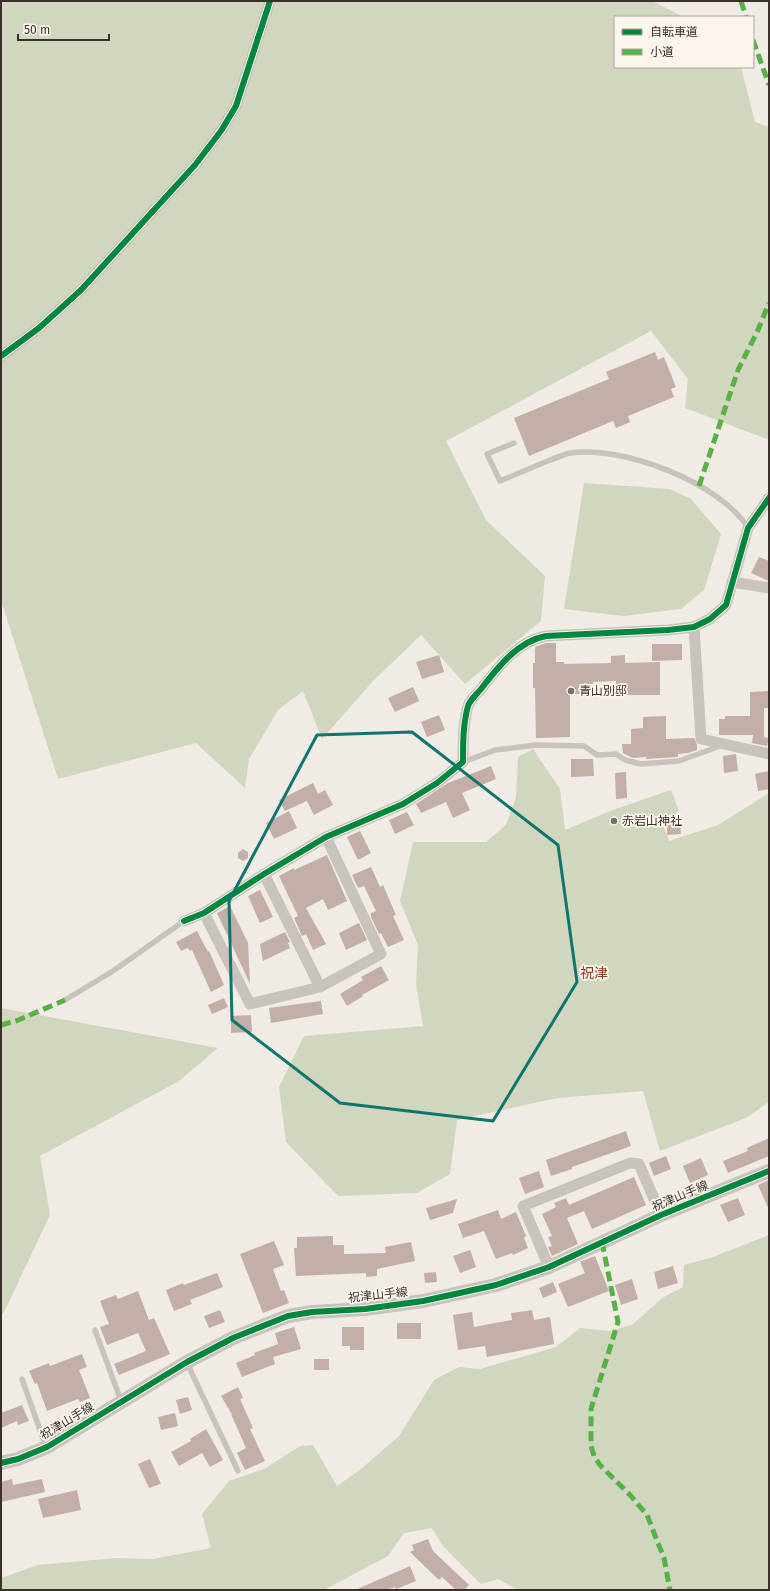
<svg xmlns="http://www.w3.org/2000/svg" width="770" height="1591" font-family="'Fira Sans','Noto Sans JP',sans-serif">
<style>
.green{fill:#d1d6bf}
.building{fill:#c3afa7}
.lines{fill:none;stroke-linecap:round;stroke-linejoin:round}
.service{stroke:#c9c3be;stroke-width:5.5}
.minor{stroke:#c9c3be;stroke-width:11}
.tertiary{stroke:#c9c3be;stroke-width:14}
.quiet{stroke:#57b246;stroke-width:5;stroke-dasharray:10 5;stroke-linecap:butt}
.cycleway-casing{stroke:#fbf5ee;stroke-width:8}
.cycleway{stroke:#00873e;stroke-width:6}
.marked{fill:none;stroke:#0f766e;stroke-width:3;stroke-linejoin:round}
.poi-dot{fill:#7a716c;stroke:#fbf5ee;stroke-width:1.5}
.labels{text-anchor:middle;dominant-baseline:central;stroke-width:3.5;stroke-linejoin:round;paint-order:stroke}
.poi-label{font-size:12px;fill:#3b302b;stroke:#fbf5ee;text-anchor:start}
.street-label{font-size:12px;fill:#3b302b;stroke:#fbf5ee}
.quarter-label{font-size:14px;fill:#8c3b22;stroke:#fbf5ee}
</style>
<rect width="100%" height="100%" fill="#f0ebe5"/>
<path class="green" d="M1 1H652L684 17H615V67H741L755 122 769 127V440L685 408 688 379 651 331 446 441 486 520 545 576 541 621 465 684 421 635 372 682 322 739 303 691 278 710 249 759 245 788 196 743 58 779 1 600Z
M584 483 670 489 691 499 721 534 704 590 681 609 623 616 564 609Z
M533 749 560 789 565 830 610 811 671 790 679 811 662 823 669 841 718 825 769 793V1102L746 1118 660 1151 643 1091 557 1098 457 1120 450 1174 417 1193 338 1196 286 1142 279 1087 304 1036 423 1026 416 984 418 945 400 901 413 842H486L506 825 516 797 518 757Z
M1 1008 218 1048 179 1081 40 1156 50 1215 4 1312 1 1315Z
M769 1235V1590H518L498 1579 481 1584 443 1546 432 1528 404 1533 388 1556 324 1590H1V1578L38 1565 116 1558 153 1559 211 1548 202 1514 229 1481 264 1469 300 1446 313 1445 337 1486 361 1469 399 1436 434 1380 459 1367 480 1369 556 1347 580 1328 610 1331 632 1325 662 1298 683 1287 684 1265 713 1257Z"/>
<path class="building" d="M655 352 658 360 664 357 676 387 671 389 674 397 628 416 630 422 616 428 613 421 529 456 514 418 609 379 606 372Z
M759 557 769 561V581L751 573Z
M546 643H556V662H564V664L611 663V656L625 655V663L660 662V695H616V681L593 682V684L583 685V694H570V737L536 738 535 688H533V663H535V647Z
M652 644H682V660L652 661Z
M439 655 444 672 422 679 416 662Z
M413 687 419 701 395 712 388 698Z
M769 691V708H764V737L769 738 767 746 752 743 753 735H719V719H725V716H750V692Z
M439 715 445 730 427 737 421 722Z
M666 716V739L694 738 697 744V750L688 753 678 754V757L646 759V757L633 758 623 753 622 744H631V729L643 728V717Z
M736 754 738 771 724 773 723 756Z
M571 759H593L594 776 571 777Z
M491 766 496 779 462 793 470 810 453 818 446 802 421 813 416 804 448 783Z
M769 771V789L758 791 755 774Z
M626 772 627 798 616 799 615 773Z
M313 783 318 794 325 790 333 805 314 815 307 801 285 811 279 800Z
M289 811 297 828 274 839 266 823Z
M407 812 414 825 395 834 389 820Z
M680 823 681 834 667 835V824Z
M360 831 371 853 358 860 347 837Z
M243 849 248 852V858L243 861 238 858V853Z
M327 855 347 901 328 910 323 899 306 908 326 944 313 950 306 934 302 936 294 918 298 916 279 876 294 868V870Z
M371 867 380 887 383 885 396 915 393 916 404 940 388 947 381 933 379 934 371 917V913L376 911 364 886 358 888 352 875Z
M260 890 273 917 260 923 248 896Z
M230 906 248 943 250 984 217 913Z
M359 923 367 940 346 950 339 933Z
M197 931 208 952 209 951 224 985 211 992 192 950 190 951 188 948 181 951 176 942Z
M285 932 290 942 288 943 290 948 263 961 260 944Z
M381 966 389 980 362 995 363 996 347 1006 340 994 363 980 361 977Z
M224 998 228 1007 212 1014 208 1005Z
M321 1001 323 1014 271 1023 269 1008Z
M251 1015 252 1032 231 1033V1016Z
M626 1131 631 1146 572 1167V1169L551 1176 546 1160Z
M769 1138V1156L728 1173 723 1161 748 1151 747 1148Z
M666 1156 671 1169 654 1176 649 1163Z
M701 1158 708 1175 690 1183 683 1166Z
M539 1171 544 1187 525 1194 519 1178Z
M634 1177 646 1205 592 1229 584 1211 567 1218 578 1244 552 1256 548 1247 552 1246 548 1237 552 1236 542 1214 556 1207 554 1203 566 1198 569 1205Z
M769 1180V1210L758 1185Z
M738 1198 745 1215 728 1222 720 1205Z
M457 1199 453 1213 430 1220 426 1208Z
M498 1210 501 1219 516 1212 526 1236 524 1238 528 1248 513 1255 512 1253 496 1259 484 1231 463 1238 458 1224Z
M333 1236V1245H344V1254L386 1253 385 1247 411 1242 415 1261 377 1269V1276L366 1277V1273L296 1276 294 1248H297V1237Z
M274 1241 284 1265 273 1269 281 1291 284 1290 289 1303 263 1313 240 1254Z
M470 1250 476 1267 460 1273 453 1256Z
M595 1256 609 1291 568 1307 558 1284 585 1273 580 1262Z
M673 1266 678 1283 658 1289 654 1272Z
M436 1272 437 1282 425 1283 424 1273Z
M217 1273 223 1287 190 1300 192 1304 174 1311 166 1290 183 1283 184 1285Z
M632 1279 638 1299 621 1305 615 1285Z
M553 1282 557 1292 543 1298 539 1288Z
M138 1291 149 1320 154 1318 170 1354 119 1375 114 1364 146 1351 138 1333 107 1345 100 1327 109 1324 100 1301 116 1295 118 1299Z
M220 1310 225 1322 209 1328 204 1316Z
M532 1310 534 1320 550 1317 554 1344 487 1357 485 1346 458 1350 453 1315 472 1312 474 1327 512 1320 511 1313Z
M397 1323H421V1339H397Z
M294 1327 301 1349 273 1357 275 1364 242 1377 236 1363 255 1355 254 1353 278 1344 275 1333Z
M342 1327H364V1350H350V1346H342Z
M82 1354 87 1367 79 1370 90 1398 80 1402 78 1399 47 1411 37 1383 35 1384 29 1371 49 1363 50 1366Z
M314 1359H329V1370H314Z
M238 1387 243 1398 240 1399 253 1428 250 1429 265 1461 245 1470 237 1453 246 1448 231 1414 233 1413H231L221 1396Z
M188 1397 192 1410 180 1414 176 1400Z
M22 1405 29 1421 18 1425 17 1421 1 1428V1413Z
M175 1413 178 1426 161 1430 158 1417Z
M206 1429 223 1460 210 1467 202 1453 179 1466 171 1452 191 1441 190 1439Z
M150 1459 161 1484 149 1488 138 1464Z
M12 1479 13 1485 42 1479 45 1492 1 1502V1482Z
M77 1490 81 1510 43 1518 38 1499Z
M428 1539 433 1551 469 1585 464 1590H456L442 1577 439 1580 410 1552 414 1550 412 1545Z
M410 1566 416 1581 396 1589 395 1587 386 1590H355Z"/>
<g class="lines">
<path class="service" d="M514 443 487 454 500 481C517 474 533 467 550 460 557 458 564 454 570 453 622 445 721 483 748 528
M463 762 495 750 536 745 584 746 597 755 616 754 625 760 641 764 679 761 723 745
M65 1000 113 971 184 921
M95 1330 121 1401
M187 1363 238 1471
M22 1379 46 1447"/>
<path class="minor" d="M1 356 39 328 81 290 195 165 221 131 236 106 270 1
M732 582 769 588
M694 627 701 739 769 754
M264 874 320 987
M204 913 250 1004 320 987 381 954 326 837
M184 921 204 913 264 874 326 837 403 804 437 783 463 762C463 743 463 724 468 706 470 700 477 694 481 689 498 667 518 641 546 636L668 630 694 627 710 619 726 605 748 528 769 498
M549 1267 523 1206 630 1163 639 1164 661 1215"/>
<path class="tertiary" d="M1 1463 18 1459 47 1447 187 1362 233 1338 288 1316 312 1312 365 1309 423 1301 496 1285 549 1267 661 1215 769 1171"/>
<path class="quiet" d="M741 1 746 17
M753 40 769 85
M699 486 738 370 758 330 769 303
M1 1025 16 1021 65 1000
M602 1242 618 1322 591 1409V1446L594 1456 600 1465 631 1496 647 1515 664 1558 670 1590"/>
<g class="cycleway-casing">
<path id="cycleway" d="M1 356 39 328 81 290 195 165 221 131 236 106 270 1
M184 921 204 913 264 874 326 837 403 804 437 783 463 762C463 743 463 724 468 706 470 700 477 694 481 689 498 667 518 641 546 636L668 630 694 627 710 619 726 605 748 528 769 498
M1 1463 18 1459 47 1447 187 1362 233 1338 288 1316 312 1312 365 1309 423 1301 496 1285 549 1267 661 1215 769 1171"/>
</g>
<use href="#cycleway" class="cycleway"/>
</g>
<path class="marked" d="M412 732 558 845 577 982 493 1121 340 1103 232 1020 229 901 317 735Z"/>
<g class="poi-dot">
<circle cx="571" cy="691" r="4"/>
<circle cx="614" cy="821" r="4"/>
</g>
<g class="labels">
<g class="poi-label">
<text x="579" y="691">青山別邸</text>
<text x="622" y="821">赤岩山神社</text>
</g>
<g class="street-label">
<text transform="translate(680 1196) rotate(-23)">祝津山手線</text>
<text transform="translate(378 1295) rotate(-6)">祝津山手線</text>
<text transform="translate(67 1421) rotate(-31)">祝津山手線</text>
</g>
<g class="quarter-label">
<text x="594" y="973">祝津</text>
</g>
</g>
<rect width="770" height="1591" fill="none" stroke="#3b302b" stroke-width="4"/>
<rect x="614" y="16" width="140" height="52" fill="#fbf5ee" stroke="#aea6a0"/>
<rect x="622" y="29" width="20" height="6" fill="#00873e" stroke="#aea6a0"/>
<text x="650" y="36" font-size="12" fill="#3b302b">自転車道</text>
<rect x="622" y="49" width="20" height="6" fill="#57b246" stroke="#aea6a0"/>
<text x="650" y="56" font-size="12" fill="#3b302b">小道</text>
<path d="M18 34v6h91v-6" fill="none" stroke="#3b302b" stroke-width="2"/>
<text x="24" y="34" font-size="12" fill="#3b302b" stroke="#fbf5ee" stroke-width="3" paint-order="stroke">50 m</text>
</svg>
